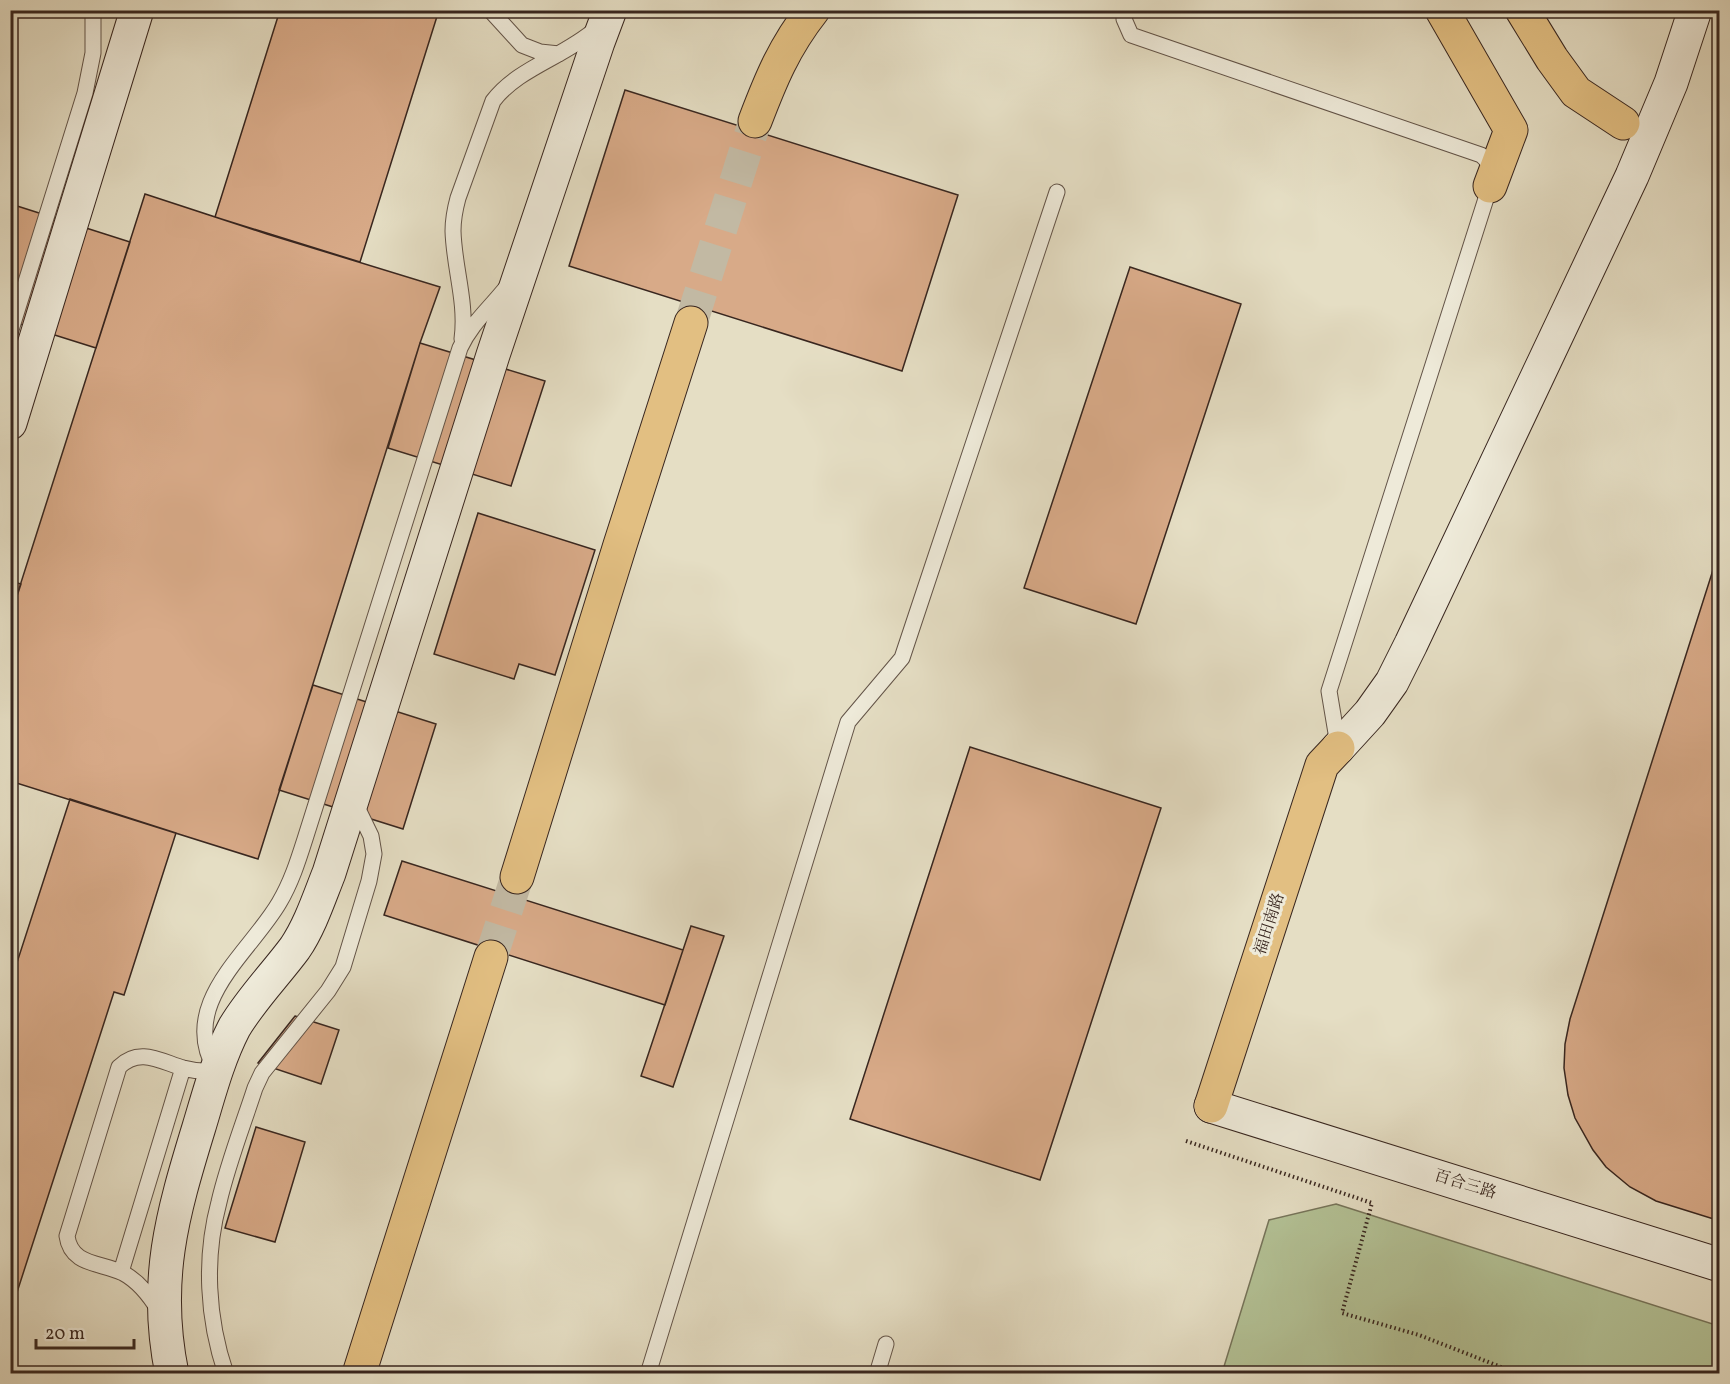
<svg xmlns="http://www.w3.org/2000/svg" width="1730" height="1384" font-family="Vollkorn,'Noto Serif SC',serif">
<style>
.green{fill:#b3c195;stroke:#76745a;stroke-width:1.5}
.building{fill:#d8aa88;stroke:#38261f;stroke-width:1.5}
.lines{fill:none;stroke-linecap:round;stroke-linejoin:round}
.primary-tunnel{stroke:#c2b9a3;stroke-width:33;stroke-dasharray:33 16;stroke-linecap:butt}
.lane-casing{stroke:#635448;stroke-width:17}
.secondary-casing{stroke:#38261f;stroke-width:35}
.primary-casing{stroke:#38261f;stroke-width:35}
.path{stroke:#38261f;stroke-width:4;stroke-dasharray:1.5 3;stroke-linecap:butt}
.lane{stroke:#eeead9;stroke-width:15}
.secondary{stroke:#eeead9;stroke-width:33}
.primary{stroke:#e2bf82;stroke-width:33}
.labels{text-anchor:middle;dominant-baseline:central;stroke-width:6;stroke-linejoin:round;paint-order:stroke}
.street-label{font-size:16px;fill:#38261f;stroke:#eeead9}
</style>
<rect width="100%" height="100%" fill="#e5dec4"/>
<filter id="stains"><feTurbulence type="fractalNoise" baseFrequency=".00333" numOctaves="4"/><feColorMatrix values="0 0 0 0 .2 0 0 0 0 .09 0 0 0 0 .02 0 0 0 .5 -.17"/></filter>
<radialGradient id="worn" r=".72"><stop offset=".6" stop-color="#630" stop-opacity="0"/><stop offset="1" stop-color="#630" stop-opacity=".3"/></radialGradient>
<path class="green" d="M1336 1204 1719 1326V1373L1570 1374 1552 1368 1550 1374 1222 1373 1269 1220Z"/>
<path class="building" d="M280 10H439L360 262 215 217Z
M625 90 958 195 902 371 569 266Z
M145 194 267 234 440 287 420 343 258 859 10 781V617Z
M14 205 130 242 96 348 10 321V215Z
M1130 267 1241 304 1136 624 1024 588Z
M420 343 545 381 511 486 388 448Z
M478 513 595 550 555 675 519 664 514 679 434 654Z
M1720 548V1221L1656 1201 1630 1187 1606 1167 1593 1150 1575 1118 1568 1095 1564 1068 1565 1044 1570 1019Z
M10 581 21 584 10 617Z
M313 685 436 724 403 829 279 790Z
M970 747 1161 808 1040 1180 850 1119Z
M70 799 176 833 124 995 114 992 10 1314V984Z
M402 861 683 950 665 1005 384 915Z
M691 926 724 936 673 1087 641 1076Z
M295 1016 339 1030 321 1084 258 1063Z
M256 1127 305 1142 275 1242 225 1228Z"/>
<g class="lines">
<path class="primary-tunnel" d="M691 323 755 121
M491 957 517 877"/>
<g class="lane-casing">
<path id="lane" d="M490 10 522 45 540 52 559 54
M1127 10 1124 19 1131 35 1481 155C1492 164 1493 173 1490 186L1329 691 1338 745
M10 333 85 93 93 53V10
M462 339C467 302 454 268 453 231 453 220 455 209 458 198L493 101C518 68 564 57 596 29
M121 1272 183 1068
M159 1311C150 1296 138 1281 123 1273 101 1262 71 1266 67 1236L119 1067C139 1047 160 1061 183 1068 194 1071 204 1072 216 1071 177 1004 249 954 279 903 291 883 298 861 305 839L460 348C471 324 489 309 505 289
M226 1374C207 1318 204 1258 219 1202 228 1163 243 1125 255 1088L262 1073 328 991 343 967 369 881 374 854 371 836 354 801
M648 1374 848 722 902 658 1057 192
M877 1374 886 1344"/>
</g>
<g class="secondary-casing">
<path id="secondary" d="M10 423 137 10
M1338 748 1370 713 1392 682 1411 644 1632 176 1671 83 1695 10
M1211 1106 1720 1265
M172 1374C153 1281 172 1215 199 1127 209 1094 218 1059 234 1028 251 999 275 975 295 948 310 926 319 898 329 873L493 355 598 42 610 10"/>
</g>
<g class="primary-casing">
<path id="primary" d="M1442 10 1511 130 1490 186
M1522 10 1552 59 1576 92 1623 123
M755 121C771 79 784 47 813 10
M517 877 620 545 691 323
M1211 1106 1322 765 1338 748
M359 1374 491 957"/>
</g>
<path class="path" d="M1186 1141 1372 1203 1342 1313 1419 1335 1519 1374"/>
<use href="#lane" class="lane"/>
<use href="#secondary" class="secondary"/>
<use href="#primary" class="primary"/>
</g>
<g class="labels">
<g class="street-label">
<text transform="translate(1270 924) rotate(-72)">福田南路</text>
<text transform="translate(1465 1185) rotate(17)">百合三路</text>
</g>
</g>
<rect width="1730" height="1384" fill="none" stroke="#e5dec4" stroke-width="36"/>
<rect x="12" y="12" width="1706" height="1360" fill="none" stroke="#38261f" stroke-width="3"/>
<rect x="18" y="18" width="1694" height="1348" fill="none" stroke="#38261f" stroke-width="1.5"/>
<path d="M36 1339v9h98v-9" fill="none" stroke="#38261f" stroke-width="3"/>
<text x="45" y="1339" font-size="18" fill="#38261f" stroke="#eeead9" stroke-width="4.5" paint-order="stroke">20 m</text>
<rect width="100%" height="100%" filter="url(#stains)"/>
<rect width="100%" height="100%" fill="url(#worn)"/>
</svg>
